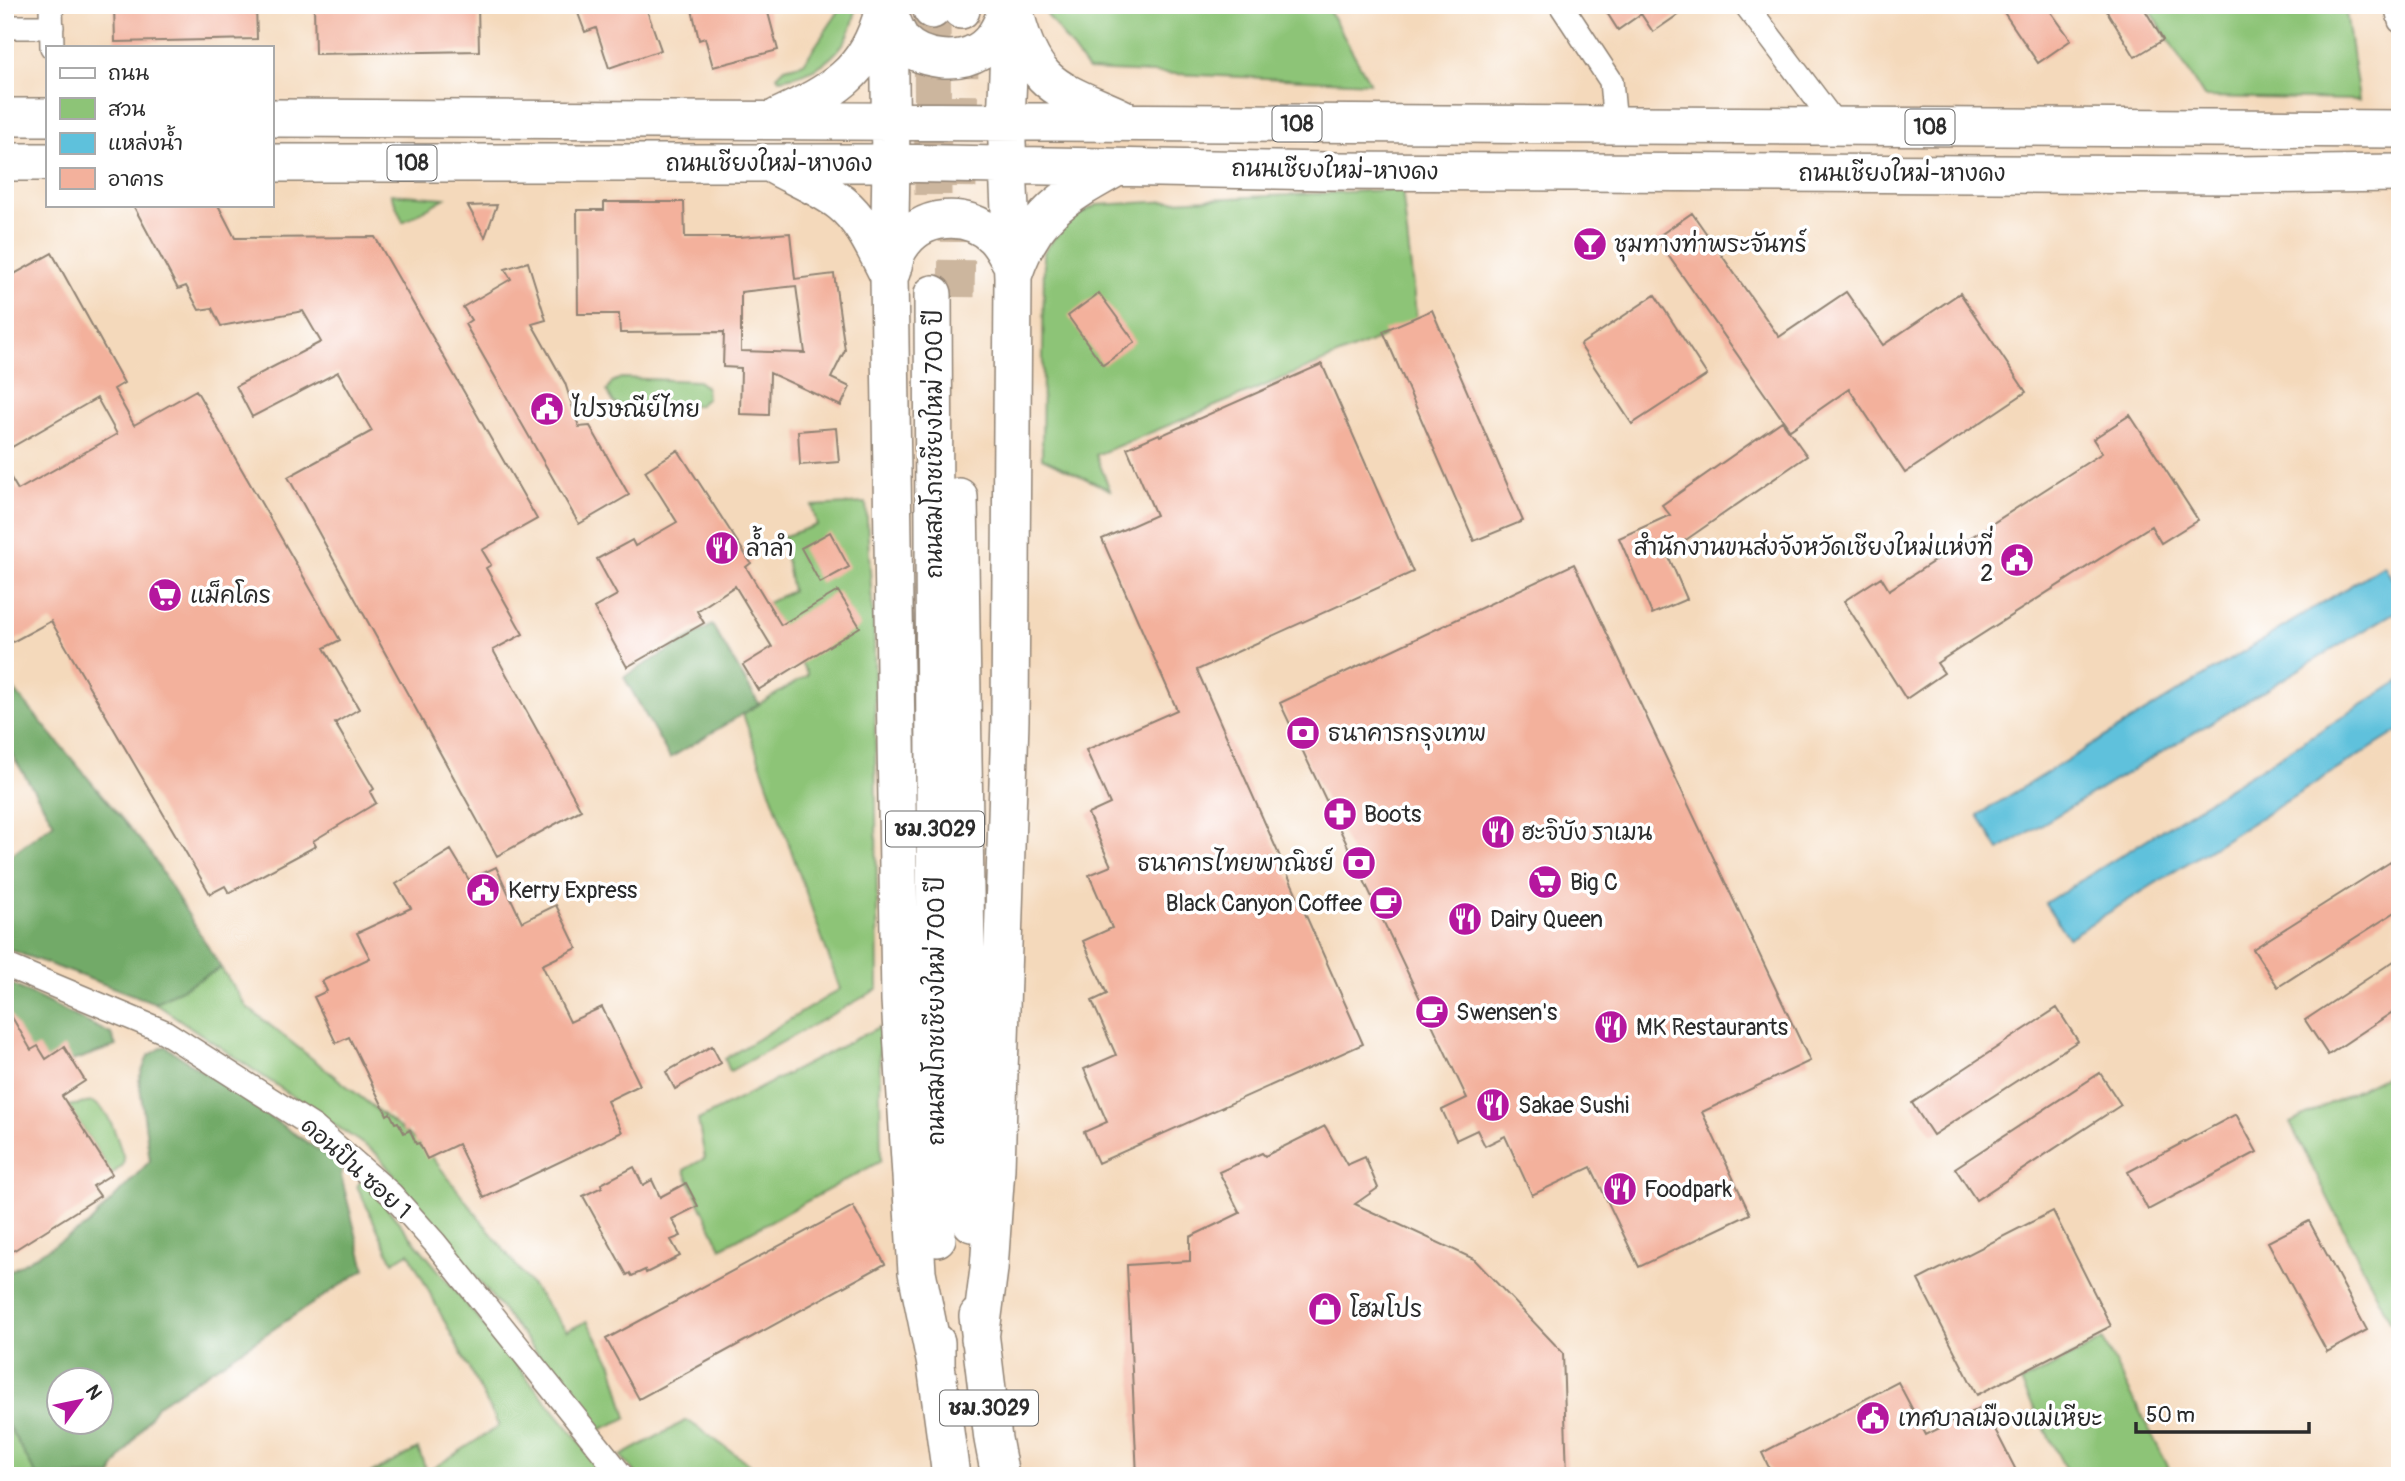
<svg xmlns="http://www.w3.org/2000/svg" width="2405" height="1481" font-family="Pangolin,'Playpen Sans Thai',sans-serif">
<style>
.green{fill:#8dc477;stroke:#5c7851;stroke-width:2}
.forest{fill:#72aa68;stroke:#4e6a4a;stroke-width:2;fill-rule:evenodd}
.water{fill:#5ec1dc;stroke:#447684;stroke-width:2}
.building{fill:#f3b19c;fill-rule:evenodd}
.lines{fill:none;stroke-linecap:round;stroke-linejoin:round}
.primary-tunnel{stroke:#ccb69e;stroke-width:37;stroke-dasharray:37 18;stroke-linecap:butt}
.minor-casing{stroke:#908273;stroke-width:26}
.primary-casing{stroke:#908273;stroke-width:40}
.minor{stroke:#fff;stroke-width:23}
.primary{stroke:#fff;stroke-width:37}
.labels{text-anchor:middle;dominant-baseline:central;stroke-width:7;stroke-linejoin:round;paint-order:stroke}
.shield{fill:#fff;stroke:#6b6b6b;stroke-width:2}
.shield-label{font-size:21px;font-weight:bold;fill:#2b2b2b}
.street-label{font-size:23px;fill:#2b2b2b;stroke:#fff}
.poi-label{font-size:23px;fill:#2b2b2b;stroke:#fff;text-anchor:start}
</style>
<rect width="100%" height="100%" fill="#fff"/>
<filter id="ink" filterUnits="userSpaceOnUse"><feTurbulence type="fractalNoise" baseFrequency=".0143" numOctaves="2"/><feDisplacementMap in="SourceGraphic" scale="14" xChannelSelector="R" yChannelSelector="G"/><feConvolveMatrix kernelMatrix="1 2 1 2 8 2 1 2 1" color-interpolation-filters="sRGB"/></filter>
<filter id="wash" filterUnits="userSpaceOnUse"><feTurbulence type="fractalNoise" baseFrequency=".00686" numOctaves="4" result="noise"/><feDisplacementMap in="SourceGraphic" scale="28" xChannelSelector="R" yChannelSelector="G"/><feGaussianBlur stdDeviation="1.57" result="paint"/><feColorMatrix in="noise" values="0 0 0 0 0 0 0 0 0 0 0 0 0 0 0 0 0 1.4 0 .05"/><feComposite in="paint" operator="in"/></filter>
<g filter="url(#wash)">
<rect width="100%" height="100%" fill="#f4d9bb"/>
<path class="green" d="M843 5H856C853 48 821 74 779 79L777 76 785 68 804 63Z
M1040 5H1326L1370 83 1088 70Z
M2147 5H2345L2359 100 2204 97Z
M1402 189 1417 323 1096 455 1110 490 1042 458 1044 252C1058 230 1074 216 1097 205Z
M391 194 445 198 403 222Z
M621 378 698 381 706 387 707 398 699 405 620 406 614 403 607 391 612 382Z
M866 503 874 637 878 989 730 1071 725 1059 840 989 743 714 808 675 767 603 792 591 782 537 817 525 812 506Z
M221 968 247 1007 425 1148 567 1331 587 1321 612 1364 627 1418 599 1430 376 1153 155 1003Z
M879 1027 881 1161 721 1248 684 1170 705 1158 698 1120Z
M2400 1069V1341L2290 1123Z
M92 1102C111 1110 117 1140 124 1158L123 1165 112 1174 68 1106Z
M363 1179 608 1476H366L418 1449 427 1472 499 1426 409 1253 393 1262 357 1186Z
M2103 1340 2173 1476H2069L2021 1383Z
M5 1420 37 1476H5Z
M687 1420 766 1476H638L621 1456Z"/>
<path class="forest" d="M712 625 759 704 670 758 624 677Z
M5 672 15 691 149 851 221 968 155 1003 5 948V859L54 823 5 743Z
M5 981 111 1034 116 1046 5 1084Z
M165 1046 342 1166 341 1176 365 1269 158 1405 113 1470 112 1476H37L5 1420V1274L88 1225 150 1161 139 1079 148 1056ZM60 1380H102V1422H60Z"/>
<path class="water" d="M2384 565 2400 593V609L1999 850 1978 815Z
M2400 681V730L2068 938 2045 903Z"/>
<g id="blocks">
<path class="building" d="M114 5H256L257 39 115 42Z
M314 5H478L479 51 315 54Z
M575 5H645L661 50 609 68 596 28 585 32Z
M691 5H766L778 50 713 67 705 38 699 40Z
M1602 5H1692L1653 32 1641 14 1618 30Z
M1999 5H2046L2071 40 2038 63Z
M2103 5H2142L2163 40 2135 57Z
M604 202H684L685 237H739L790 233 795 279 834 274 845 350 831 378 850 387 841 406 770 373 769 415 740 414 741 368 723 367 724 332 620 333 619 314H578L577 210H604ZM796 286 805 353 741 351V292Z
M133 205H218L235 238 375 237 537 519 482 550 491 565 486 568 523 634 493 650 581 810 497 856 288 477 372 431 338 372 252 417 236 386 321 342 303 311 221 326 212 308 199 310 186 286 178 289Z
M497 205 485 237 468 206Z
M1692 213 1779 337 1846 292 1883 345 1960 293 2026 392 1905 473 1849 389 1790 430 1656 238Z
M52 253 124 383 114 389 134 425 196 390 340 640 324 648 359 709 335 723 374 789 370 792 376 803 313 841 316 846 229 893 225 886 210 894 51 621 5 646V468L18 490 117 434 97 398 5 451V279Z
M528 262 546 320 532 324 565 383 579 427 590 426 629 495 579 524 465 324 471 320 463 307 511 279 505 269Z
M1099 293 1135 342 1103 365 1068 316Z
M1655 295 1707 375 1632 424 1580 345Z
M1432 310 1523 521 1474 541 1383 331Z
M1322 364 1413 572 1197 670 1363 1044 1098 1163 1084 1132 1107 1122 1084 1069 1116 1055 1092 1001 1107 994 1083 941 1112 928 1089 875 1111 866 1088 814 1110 804 1086 750 1177 710 1102 539 1156 515 1127 448 1159 434 1160 436Z
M2130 415 2198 520 2161 543 2151 526 1937 663 1944 673 1906 699 1844 601 1881 577 1889 590 2102 453 2093 439Z
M1782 421 1807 456 1667 553 1687 599 1652 614 1619 538 1670 515 1662 505Z
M836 428 839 462 800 465 798 431Z
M678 450 751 563 746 567 781 625 838 591 860 627 758 690 743 665 772 647 735 586 697 611 704 623 627 667 594 608 617 595 597 559 632 540 635 546 677 522 645 471Z
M830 532 849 567 820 583 801 548Z
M1574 564 1810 1061 1702 1112 1750 1214 1639 1267 1591 1167 1532 1195 1505 1136 1485 1146 1477 1130 1456 1140 1442 1110 1467 1098 1280 703Z
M451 850 469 880 496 867 522 922 556 905 577 948 542 965 570 1022 602 1007 640 1085 607 1101 622 1132 484 1198 458 1144 427 1159 419 1143 416 1144 410 1130 404 1133 398 1122 395 1123 390 1113 387 1115 349 1037 336 1043 314 997 327 991 322 981 370 958 357 933 411 908 396 884Z
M2400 856V909L2278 987 2253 949Z
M2400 957V1007L2328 1055 2305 1020Z
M5 1005 31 1050 38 1046 46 1059 64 1047 85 1081 62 1096 112 1174 93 1186 100 1196 5 1256Z
M2057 1008 2078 1041 1933 1135 1912 1103Z
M712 1046 721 1063 675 1089 666 1072Z
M2100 1073 2121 1105 1976 1200 1955 1168Z
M2236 1114 2257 1152 2148 1210 2128 1172Z
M1325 1126 1347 1165 1365 1157 1378 1188 1355 1204 1474 1259 1563 1353 1567 1476H1137L1127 1265 1190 1261V1237L1240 1213 1219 1172 1262 1153 1265 1156Z
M634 1167 643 1185 652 1180 660 1197 686 1183 698 1206 672 1219 681 1236 671 1240 680 1256 646 1273 645 1270 632 1276 630 1273 627 1275 583 1196 602 1187 601 1184Z
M853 1206 885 1264 639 1399 606 1339Z
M2053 1211 2111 1326 1977 1395 1918 1280Z
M2309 1221 2367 1330 2327 1352 2268 1242Z
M1898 1382 1926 1435 1983 1406 2019 1476H1773L1762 1453Z"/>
</g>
</g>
<g filter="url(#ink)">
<use href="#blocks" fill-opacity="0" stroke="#908273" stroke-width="2"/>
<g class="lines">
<path class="primary-tunnel" d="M932 10 933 195
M956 297 961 10"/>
<g class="minor-casing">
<path id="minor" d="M51 5 52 47
M1561 5 1611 81 1615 125
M1746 5 1837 126
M2396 5 2400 21
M5 27H52
M5 965 165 1032 314 1127 391 1194 435 1243 622 1476"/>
</g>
<g class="primary-casing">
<path id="primary" d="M889 5 891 163 889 277 900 1000 917 1272 936 1365
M932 5V10
M961 10V5
M889 13C893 23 896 33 903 42 921 61 958 64 979 51 996 41 1002 23 1009 6
M1016 17C1021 36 1030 61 1044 76 1063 96 1098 106 1122 118
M5 117H47
M778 117C832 91 867 74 883 12
M271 118 2400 129
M5 162H47
M271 163H891L1326 171 2235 175 2400 173
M773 165C794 177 822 188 841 203 863 220 876 251 889 276
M891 273C894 264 895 254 900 247 920 214 967 210 994 237 1002 245 1006 255 1012 264
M1014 273C1034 214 1064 197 1116 168
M933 294 937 1238
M959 497 969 1152 972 1223
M978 1316 993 1439 1000 1476
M980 1339 989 1269 996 1168 1010 720 1013 277 1006 121 1011 5
M936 1342V1365L951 1476"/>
</g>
<use href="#minor" class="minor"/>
<use href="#primary" class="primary"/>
</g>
</g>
<defs>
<g id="bar-disc" transform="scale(1.75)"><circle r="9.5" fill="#b5179e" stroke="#fff"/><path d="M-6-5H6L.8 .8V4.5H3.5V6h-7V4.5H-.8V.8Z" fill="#fff"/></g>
<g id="civic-disc" transform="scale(1.75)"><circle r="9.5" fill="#b5179e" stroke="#fff"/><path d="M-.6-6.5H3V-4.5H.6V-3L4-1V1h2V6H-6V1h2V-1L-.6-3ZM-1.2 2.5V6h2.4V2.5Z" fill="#fff"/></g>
<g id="restaurant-disc" transform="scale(1.75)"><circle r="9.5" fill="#b5179e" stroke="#fff"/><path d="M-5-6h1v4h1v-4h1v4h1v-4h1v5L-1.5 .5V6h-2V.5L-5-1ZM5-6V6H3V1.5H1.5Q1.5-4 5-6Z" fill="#fff"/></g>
<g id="supermarket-disc" transform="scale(1.75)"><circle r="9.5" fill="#b5179e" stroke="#fff"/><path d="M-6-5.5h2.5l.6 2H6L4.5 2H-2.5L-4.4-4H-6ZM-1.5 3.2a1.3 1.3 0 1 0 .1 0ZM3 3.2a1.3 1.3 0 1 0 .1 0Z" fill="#fff"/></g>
<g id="bank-disc" transform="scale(1.75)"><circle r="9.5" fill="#b5179e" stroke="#fff"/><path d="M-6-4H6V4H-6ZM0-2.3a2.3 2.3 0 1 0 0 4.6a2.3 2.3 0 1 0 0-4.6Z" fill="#fff"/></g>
<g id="pharmacy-disc" transform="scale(1.75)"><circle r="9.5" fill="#b5179e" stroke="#fff"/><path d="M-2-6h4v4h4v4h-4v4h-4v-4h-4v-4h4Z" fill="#fff"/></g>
<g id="cafe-disc" transform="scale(1.75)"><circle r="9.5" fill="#b5179e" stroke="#fff"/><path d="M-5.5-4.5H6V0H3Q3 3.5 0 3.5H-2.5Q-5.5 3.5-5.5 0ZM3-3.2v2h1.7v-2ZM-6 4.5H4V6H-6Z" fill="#fff"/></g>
<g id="shop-disc" transform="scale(1.75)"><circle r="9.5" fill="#b5179e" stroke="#fff"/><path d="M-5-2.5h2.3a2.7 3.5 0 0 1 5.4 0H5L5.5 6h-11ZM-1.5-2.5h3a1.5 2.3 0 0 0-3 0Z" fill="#fff"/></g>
</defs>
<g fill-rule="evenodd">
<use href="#bar-disc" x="1590" y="244"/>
<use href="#civic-disc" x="547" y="409"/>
<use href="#restaurant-disc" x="722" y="548"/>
<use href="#civic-disc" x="2017" y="560"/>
<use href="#supermarket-disc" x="165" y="595"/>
<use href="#bank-disc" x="1303" y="733"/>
<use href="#pharmacy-disc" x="1340" y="814"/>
<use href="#restaurant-disc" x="1498" y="832"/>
<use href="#bank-disc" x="1359" y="863"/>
<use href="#supermarket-disc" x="1545" y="882"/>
<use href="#civic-disc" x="483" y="890"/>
<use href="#cafe-disc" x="1386" y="903"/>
<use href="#restaurant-disc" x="1465" y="919"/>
<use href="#cafe-disc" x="1432" y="1012"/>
<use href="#restaurant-disc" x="1611" y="1027"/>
<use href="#restaurant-disc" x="1493" y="1105"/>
<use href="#restaurant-disc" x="1620" y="1189"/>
<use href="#shop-disc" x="1325" y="1309"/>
<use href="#civic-disc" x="1873" y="1418"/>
</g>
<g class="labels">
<g class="shield">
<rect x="1272.5" y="106.5" width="49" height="35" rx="5"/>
<rect x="1905.5" y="109.5" width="49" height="35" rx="5"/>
<rect x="387.5" y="145.5" width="49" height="35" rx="5"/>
<rect x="886" y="811.5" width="98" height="35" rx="5"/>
<rect x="940" y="1390.5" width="98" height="35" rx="5"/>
</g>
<g class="shield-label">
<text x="1297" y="124">108</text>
<text x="1930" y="127">108</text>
<text x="412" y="163">108</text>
<text x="935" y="829">ชม.3029</text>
<text x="989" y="1408">ชม.3029</text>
</g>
<g class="street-label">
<text x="769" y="163">ถนนเชียงใหม่-หางดง</text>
<text transform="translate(1335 170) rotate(1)">ถนนเชียงใหม่-หางดง</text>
<text x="1902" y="173">ถนนเชียงใหม่-หางดง</text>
<text transform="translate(934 444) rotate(-90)">ถนนสมโภชเชียงใหม่ 700 ปี</text>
<text transform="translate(936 1011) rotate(-90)">ถนนสมโภชเชียงใหม่ 700 ปี</text>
<text transform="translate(356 1168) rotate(42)">ดอนปิน ซอย 1</text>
</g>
<g class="poi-label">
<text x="1614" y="244">ชุมทางท่าพระจันทร์</text>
<text x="572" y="409">ไปรษณีย์ไทย</text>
<text x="1993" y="547" text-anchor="end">สำนักงานขนส่งจังหวัดเชียงใหม่แห่งที่<tspan x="1993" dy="26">2</tspan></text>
<text x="746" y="548">ล้ำลำ</text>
<text x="190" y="595">แม็คโคร</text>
<text x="1328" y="733">ธนาคารกรุงเทพ</text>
<text x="1364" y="814">Boots</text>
<text x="1522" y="832">ฮะจิบัง ราเมน</text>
<text x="1334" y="863" text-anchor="end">ธนาคารไทยพาณิชย์</text>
<text x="1570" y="882">Big C</text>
<text x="508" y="890">Kerry Express</text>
<text x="1362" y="903" text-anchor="end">Black Canyon Coffee</text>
<text x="1490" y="919">Dairy Queen</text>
<text x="1456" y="1012">Swensen's</text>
<text x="1636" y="1027">MK Restaurants</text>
<text x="1518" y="1105">Sakae Sushi</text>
<text x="1644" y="1189">Foodpark</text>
<text x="1350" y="1309">โฮมโปร</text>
<text x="1898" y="1418">เทศบาลเมืองแม่เหียะ</text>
</g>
</g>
<rect width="2405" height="1481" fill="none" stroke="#fff" stroke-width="28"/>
<rect x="46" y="46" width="228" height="161" fill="#ffffff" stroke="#aaaaaa" stroke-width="2"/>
<rect x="60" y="68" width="35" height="10" fill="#ffffff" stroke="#aaaaaa" stroke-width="2"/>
<text x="108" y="80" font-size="21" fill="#2b2b2b">ถนน</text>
<rect x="60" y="98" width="35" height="21" fill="#8dc477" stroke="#aaaaaa" stroke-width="2"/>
<text x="108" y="116" font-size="21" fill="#2b2b2b">สวน</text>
<rect x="60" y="133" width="35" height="21" fill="#5ec1dc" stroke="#aaaaaa" stroke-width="2"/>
<text x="108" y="150" font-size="21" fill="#2b2b2b">แหล่งน้ำ</text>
<rect x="60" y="168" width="35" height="21" fill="#f3b19c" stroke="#aaaaaa" stroke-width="2"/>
<text x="108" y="186" font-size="21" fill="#2b2b2b">อาคาร</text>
<g transform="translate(80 1401) rotate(57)"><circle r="33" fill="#ffffff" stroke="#aaaaaa" stroke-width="2"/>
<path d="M0-5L12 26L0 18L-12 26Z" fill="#b5179e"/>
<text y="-10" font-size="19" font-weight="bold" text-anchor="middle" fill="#2b2b2b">N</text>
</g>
<path d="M2136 1422v10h173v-10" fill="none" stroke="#2b2b2b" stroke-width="3.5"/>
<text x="2146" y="1422" font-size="21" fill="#2b2b2b" stroke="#ffffff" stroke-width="5" paint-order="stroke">50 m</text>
</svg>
